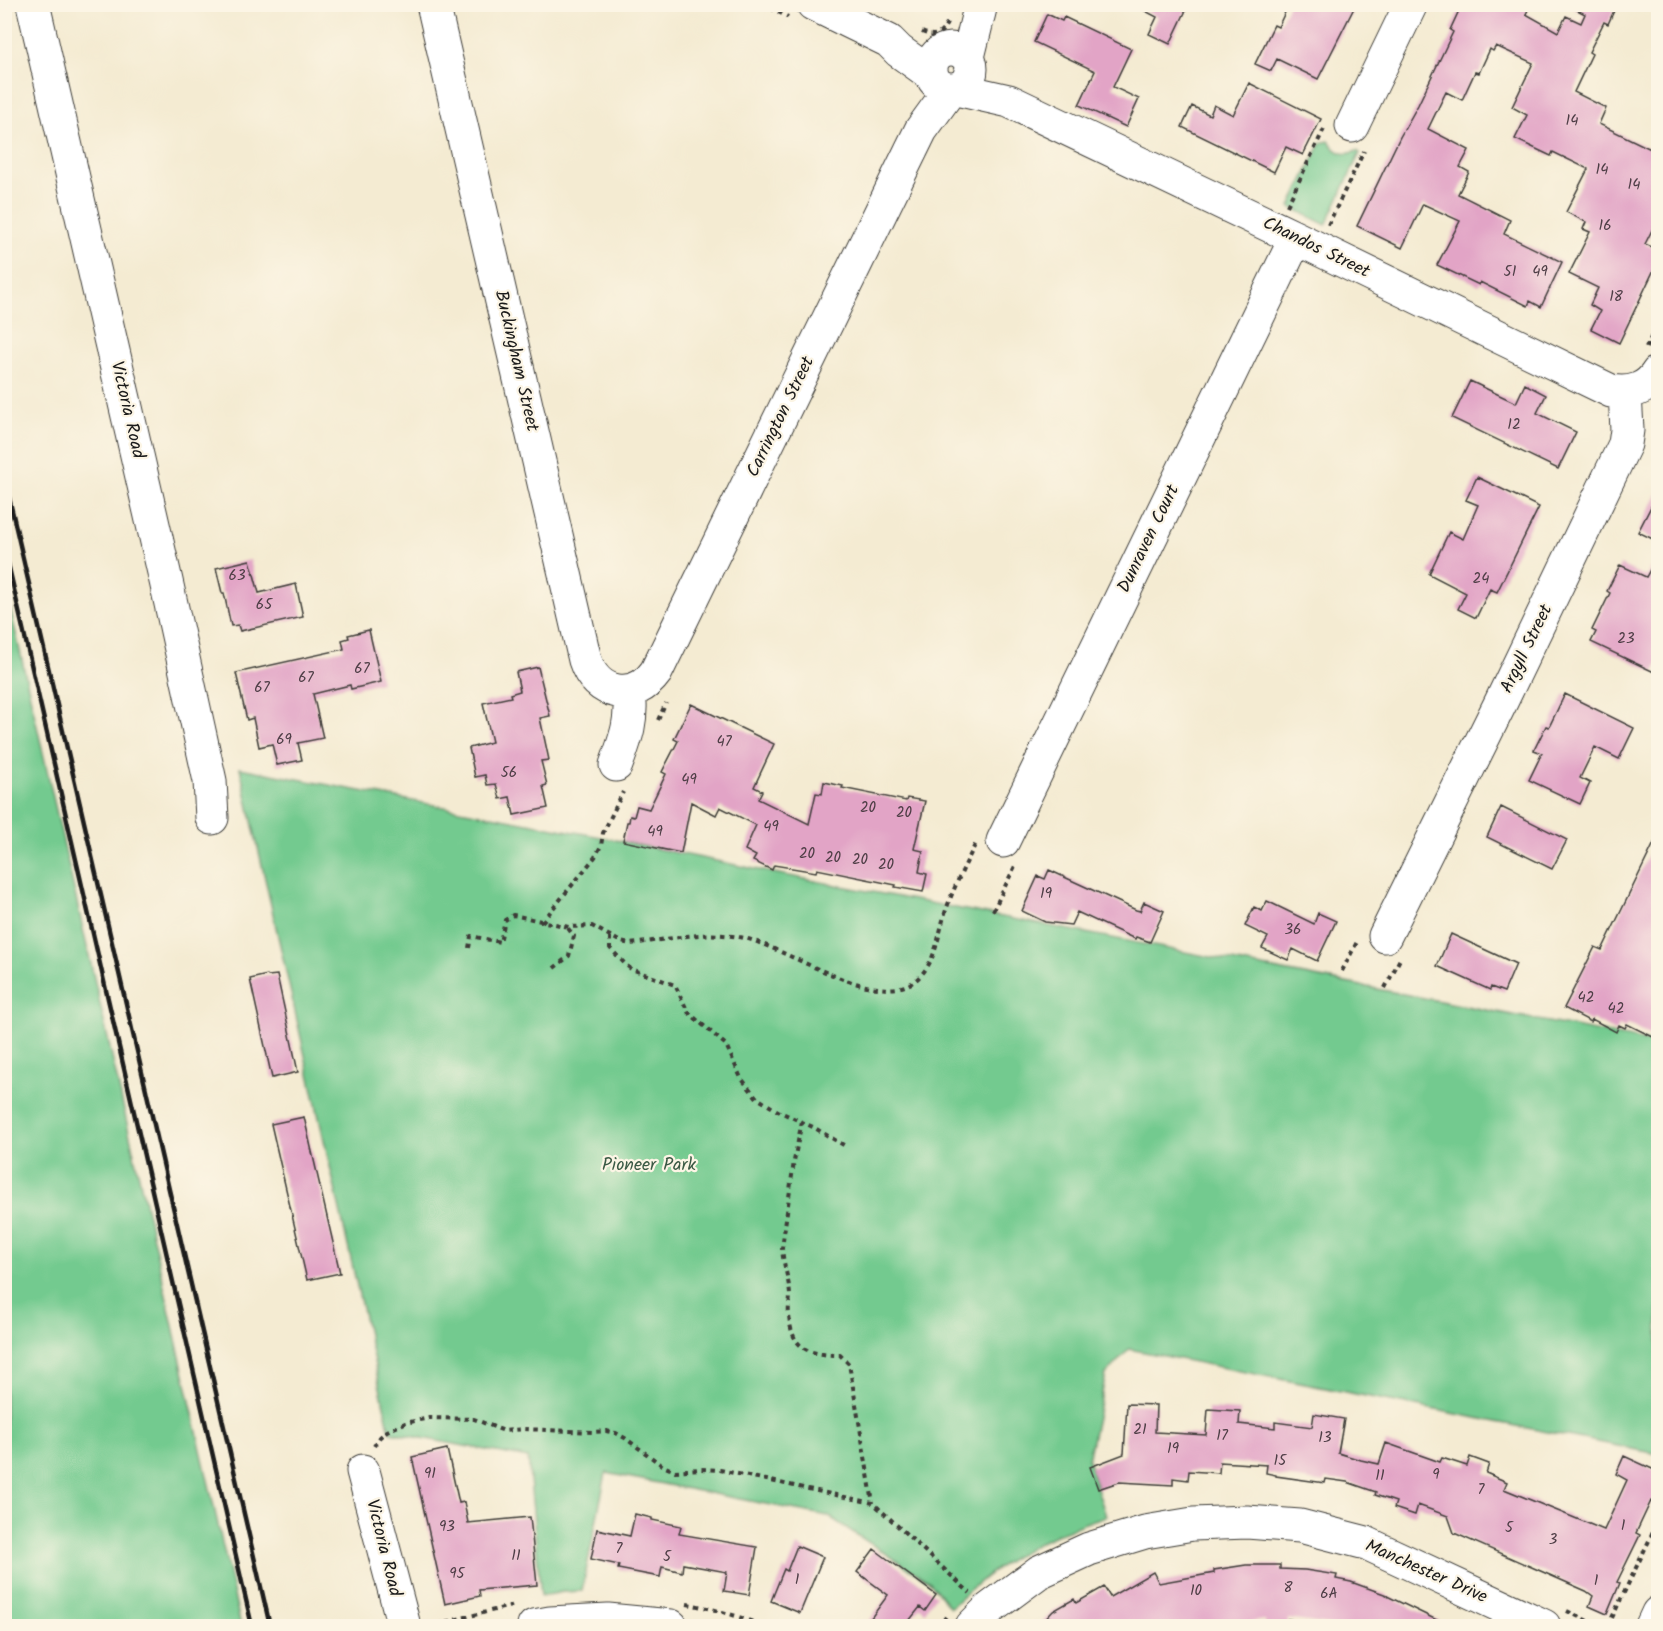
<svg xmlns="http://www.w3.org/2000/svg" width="1663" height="1631" font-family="Kalam,sans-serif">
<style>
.green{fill:#73ca8f;stroke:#487356;stroke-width:1.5}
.building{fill:#e2a4c6}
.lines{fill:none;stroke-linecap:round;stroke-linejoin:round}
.minor-casing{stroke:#3c3b37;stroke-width:35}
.path{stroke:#3c3b37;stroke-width:4;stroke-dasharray:4.5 4.5;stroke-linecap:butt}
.minor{stroke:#fff;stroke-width:33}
.rail{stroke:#1c1c1c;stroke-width:4.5}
.labels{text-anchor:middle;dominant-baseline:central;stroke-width:4.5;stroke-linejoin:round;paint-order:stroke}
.number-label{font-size:15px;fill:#4e3e46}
.street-label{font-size:18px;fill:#1c1c1c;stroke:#fcf5e5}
.park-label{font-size:18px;fill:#3a5944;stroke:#fcf5e5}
</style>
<rect width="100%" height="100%" fill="#fcf5e5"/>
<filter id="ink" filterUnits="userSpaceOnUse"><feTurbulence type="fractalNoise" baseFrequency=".0167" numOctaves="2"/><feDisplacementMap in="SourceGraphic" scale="12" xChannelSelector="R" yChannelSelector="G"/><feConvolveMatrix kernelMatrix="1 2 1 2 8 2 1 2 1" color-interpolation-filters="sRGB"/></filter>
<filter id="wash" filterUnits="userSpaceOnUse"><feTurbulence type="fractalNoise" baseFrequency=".008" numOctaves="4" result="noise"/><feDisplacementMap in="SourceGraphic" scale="24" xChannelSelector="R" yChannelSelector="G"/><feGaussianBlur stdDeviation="1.35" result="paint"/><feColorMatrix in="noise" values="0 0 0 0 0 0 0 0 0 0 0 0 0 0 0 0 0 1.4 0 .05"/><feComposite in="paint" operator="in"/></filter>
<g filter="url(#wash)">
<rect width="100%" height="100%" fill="#f4ebd2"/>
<path class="green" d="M1329 141C1336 152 1344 157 1357 151L1360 153 1326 225 1290 207 1321 143Z
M4 585H5L241 1626H5Z
M240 768 601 837 774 873 1658 1043V1454L1129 1349 1106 1374 1088 1460 1106 1516C1043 1536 998 1561 950 1608L930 1582 828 1516 606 1473 582 1591 563 1592 541 1596 528 1458 390 1432Z"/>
<g id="blocks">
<path class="building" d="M1132 4H1189L1170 44 1149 34 1157 17Z
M1289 4H1356L1318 79 1277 59 1271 71 1255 64 1274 25 1278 27Z
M1462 4H1531L1526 14 1558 32 1566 16 1581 23 1585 14 1566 4H1617L1608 24 1604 22 1589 52 1592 54 1574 92 1606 108 1599 124 1659 153V216L1645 244 1659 250V259L1619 343 1591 329 1600 311 1590 305 1598 288 1569 274 1590 232 1583 229 1586 222 1566 212 1588 169 1553 152 1551 156 1515 139 1527 115 1512 107 1533 63 1496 46 1493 51 1490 49 1479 73 1475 72 1462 100 1446 92 1428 129 1469 150 1460 167 1469 172 1458 194 1510 220 1504 234 1562 262 1541 307 1530 301 1528 306 1480 282 1479 285 1437 265 1460 221 1423 204 1402 248 1357 226 1400 137 1418 105 1453 32 1450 30Z
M1047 14 1062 21 1064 17 1131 49 1113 87 1139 99 1126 127 1079 105 1095 71 1034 42Z
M1249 83 1321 119 1303 155 1286 147 1274 172 1182 127 1192 106 1210 115 1214 105 1233 115Z
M1470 381 1516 403 1525 384 1546 395 1537 413 1576 432 1558 469 1452 418Z
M1477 477 1539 507 1497 592 1490 589 1476 618 1458 609 1466 593 1429 574 1449 532 1463 539 1478 505 1466 500Z
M1659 491V542L1638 532Z
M1659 553V662L1654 672 1591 642 1596 632 1592 630 1610 593 1607 591 1620 565 1646 577Z
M250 560 259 593 296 584 303 617 240 631 238 625 231 626 224 593H222L216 568Z
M369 630 381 682 351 689 350 685 313 694 323 738 298 743 302 760 277 765 272 744 259 747 253 718 247 720 236 673 344 649 342 640 349 638 348 635Z
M538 667 550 716 540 718 549 760 541 761 547 785 543 786 548 808 514 815 510 797 500 799 496 784 487 785 485 775 475 777 469 748 492 742 483 703 511 697 510 694 520 691 516 672Z
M1565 694 1634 728 1619 759 1595 747 1580 778 1590 783 1580 804 1529 780 1542 753 1534 750 1546 726 1549 727Z
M691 704 774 744 754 787 762 791 758 799 809 824 816 793 822 794 824 782 843 786 842 788 906 801 907 798 925 801 914 849 923 851 919 872 927 874 923 892 895 887 896 885 817 869 816 872 774 865 772 870 753 861 756 856 745 850 756 825 720 807 716 815 691 802 681 853 623 841 627 822H629L630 816 634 817 637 806 649 809 666 774 662 772 678 741 674 739Z
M1501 807 1567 840 1552 869 1487 837Z
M1659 833V1040L1627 1024 1625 1028 1619 1025 1616 1032 1592 1019 1591 1022 1564 1008 1595 947 1602 950Z
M1049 870 1136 910 1140 911 1144 902 1164 911 1150 942 1136 937 1135 939 1077 912 1071 925 1045 922 1022 911 1038 876 1045 879Z
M1267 901 1314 924 1318 913 1336 921 1317 961 1293 949 1288 960 1262 948 1268 937 1245 926 1254 907 1262 911Z
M1451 934 1516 964 1504 992 1491 987 1490 990 1437 966Z
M267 975 268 976 277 975 298 1072 272 1078 250 979Z
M304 1117 340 1273 307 1280 271 1124Z
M1127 1404 1156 1405 1155 1432 1206 1435 1208 1409 1240 1411 1239 1424 1275 1428V1422L1312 1427 1314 1414 1344 1419 1338 1453 1361 1460 1379 1464 1386 1443 1440 1462 1442 1458 1467 1466 1470 1457 1489 1464 1486 1473 1507 1482 1504 1489 1604 1530 1627 1480 1616 1474 1624 1456 1659 1472V1505L1651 1501 1636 1533 1640 1535 1617 1582 1620 1583 1607 1614 1589 1606 1593 1596 1586 1591 1454 1533 1448 1516 1418 1505 1415 1515 1394 1508 1396 1502 1375 1495 1376 1492 1347 1482 1326 1479 1325 1483 1276 1476V1475L1266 1473 1267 1465 1220 1462 1219 1473 1189 1471 1188 1480 1173 1478V1485L1119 1482 1098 1489 1090 1467 1124 1454Z
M447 1449 459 1503 464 1502 468 1523 530 1517 537 1585 479 1590 480 1596 445 1604 412 1457Z
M635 1514 652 1518V1520L681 1526 679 1534 757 1547 749 1595 724 1591 727 1572 683 1564 682 1572 662 1567 660 1577 618 1569 619 1565 591 1559 597 1529 630 1536Z
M797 1546 823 1557 800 1613 771 1601 784 1569 787 1571Z
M874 1549 936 1595 925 1611 920 1607 905 1626H865L888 1595 857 1572Z
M1246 1565H1280V1569L1305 1570 1337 1575 1336 1579 1351 1582 1387 1595V1596L1449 1626H1334L1288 1619V1625L1265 1624V1620L1228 1626H1039L1053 1611 1074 1599 1076 1603 1104 1587 1110 1597 1153 1572 1159 1583 1214 1573V1570Z"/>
</g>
</g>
<g filter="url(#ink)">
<use href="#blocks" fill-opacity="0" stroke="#3c3b37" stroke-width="1.5"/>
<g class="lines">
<g class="minor-casing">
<path id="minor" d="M33 4 166 581 210 781 212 818
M433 4 585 660C596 695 634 703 656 672L921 130 950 90
M813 4 889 41 899 51 931 74
M931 69a20 20 0 1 1 40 0a20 20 0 1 1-40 0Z
M968 57 981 4
M956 89 1009 101 1296 238 1611 391C1630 394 1647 390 1658 372
M1352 126 1411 4
M616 765C626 738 633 720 629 691
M1003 841 1296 238
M1385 936 1501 702 1625 444 1627 430 1625 393
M363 1471 404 1626
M534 1626 550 1623 608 1620 671 1626
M972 1626 989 1609 1039 1572 1089 1549 1145 1532 1193 1524 1247 1522 1300 1526 1366 1543 1544 1626
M1652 1626 1658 1613"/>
</g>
<path class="path" d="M762 4 788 17
M922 32C935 38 941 35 947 23
M1287 206 1324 129
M1328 225 1364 151
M1646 348 1658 323
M658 720 666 703
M993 911 1015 866
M542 922 595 857 601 846 603 833 623 792
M610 937V948L626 965 631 969 675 985 688 1012 726 1045 741 1078 757 1098 778 1111 813 1127 847 1147
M469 948 471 936 500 942 505 920 513 915 569 927 592 926 621 942 630 944C669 940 700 930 739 937 784 944 885 1020 922 974 937 957 939 931 946 910 954 887 965 865 976 843
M554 968 569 956 574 936 567 927
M1342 971 1358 940
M1385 988 1400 959
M802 1121 794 1161 782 1248C783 1264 789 1279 790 1295 790 1301 788 1308 789 1314 791 1349 808 1355 840 1355L849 1364 873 1503
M374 1446 380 1437 387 1431 405 1423 429 1418 474 1419 504 1431 524 1429 593 1432 606 1431 616 1433 625 1438 663 1466 675 1471 699 1469 720 1470 873 1503 970 1593
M687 1604C712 1608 739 1616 763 1626
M1567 1611 1598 1626
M429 1626 515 1605
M938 1626 946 1617
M1608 1626 1658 1522"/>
<use href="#minor" class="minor"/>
<path class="rail" d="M4 476 270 1626
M4 546 252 1626"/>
</g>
</g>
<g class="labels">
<g class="number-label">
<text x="1572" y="121">14</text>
<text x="1602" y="170">14</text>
<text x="1634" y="185">14</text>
<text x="1605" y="226">16</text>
<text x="1510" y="272">51</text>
<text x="1540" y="272">49</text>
<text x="1616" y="297">18</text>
<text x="1514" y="425">12</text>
<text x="237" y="576">63</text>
<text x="1481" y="579">24</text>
<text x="264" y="605">65</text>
<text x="1626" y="639">23</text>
<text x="362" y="669">67</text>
<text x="306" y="678">67</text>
<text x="262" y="688">67</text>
<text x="284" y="740">69</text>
<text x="724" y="742">47</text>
<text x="509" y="773">56</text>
<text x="689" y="780">49</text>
<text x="868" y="808">20</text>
<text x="904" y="813">20</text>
<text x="771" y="827">49</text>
<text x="655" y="832">49</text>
<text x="807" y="854">20</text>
<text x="833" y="858">20</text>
<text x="860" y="860">20</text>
<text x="886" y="865">20</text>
<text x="1046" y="894">19</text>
<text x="1293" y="930">36</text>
<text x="1586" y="998">42</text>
<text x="1616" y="1009">42</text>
<text x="1140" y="1430">21</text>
<text x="1222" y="1436">17</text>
<text x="1325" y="1438">13</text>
<text x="1173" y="1449">19</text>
<text x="1280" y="1461">15</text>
<text x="430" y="1474">91</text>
<text x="1436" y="1475">9</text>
<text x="1380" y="1476">11</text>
<text x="1481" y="1490">7</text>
<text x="1623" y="1526">1</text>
<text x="447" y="1527">93</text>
<text x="1509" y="1528">5</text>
<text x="1553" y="1540">3</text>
<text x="619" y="1549">7</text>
<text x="516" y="1556">11</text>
<text x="667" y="1557">5</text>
<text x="457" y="1574">95</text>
<text x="797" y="1580">1</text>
<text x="1596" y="1581">1</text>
<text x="1288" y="1588">8</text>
<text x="1196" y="1591">10</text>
<text x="1329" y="1594">6A</text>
</g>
<g class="street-label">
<text transform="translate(1316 248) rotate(26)">Chandos Street</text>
<text transform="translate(516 361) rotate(77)">Buckingham Street</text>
<text transform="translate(127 410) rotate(77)">Victoria Road</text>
<text transform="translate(781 417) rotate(-64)">Carrington Street</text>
<text transform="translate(1149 539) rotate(-64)">Dunraven Court</text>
<text transform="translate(1527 649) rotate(-64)">Argyll Street</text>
<text transform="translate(383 1548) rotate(76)">Victoria Road</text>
<text transform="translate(1426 1572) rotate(24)">Manchester Drive</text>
</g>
<g class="park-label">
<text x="649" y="1165">Pioneer Park</text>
</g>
</g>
<rect width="1663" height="1631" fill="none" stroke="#fcf5e5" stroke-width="24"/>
</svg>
